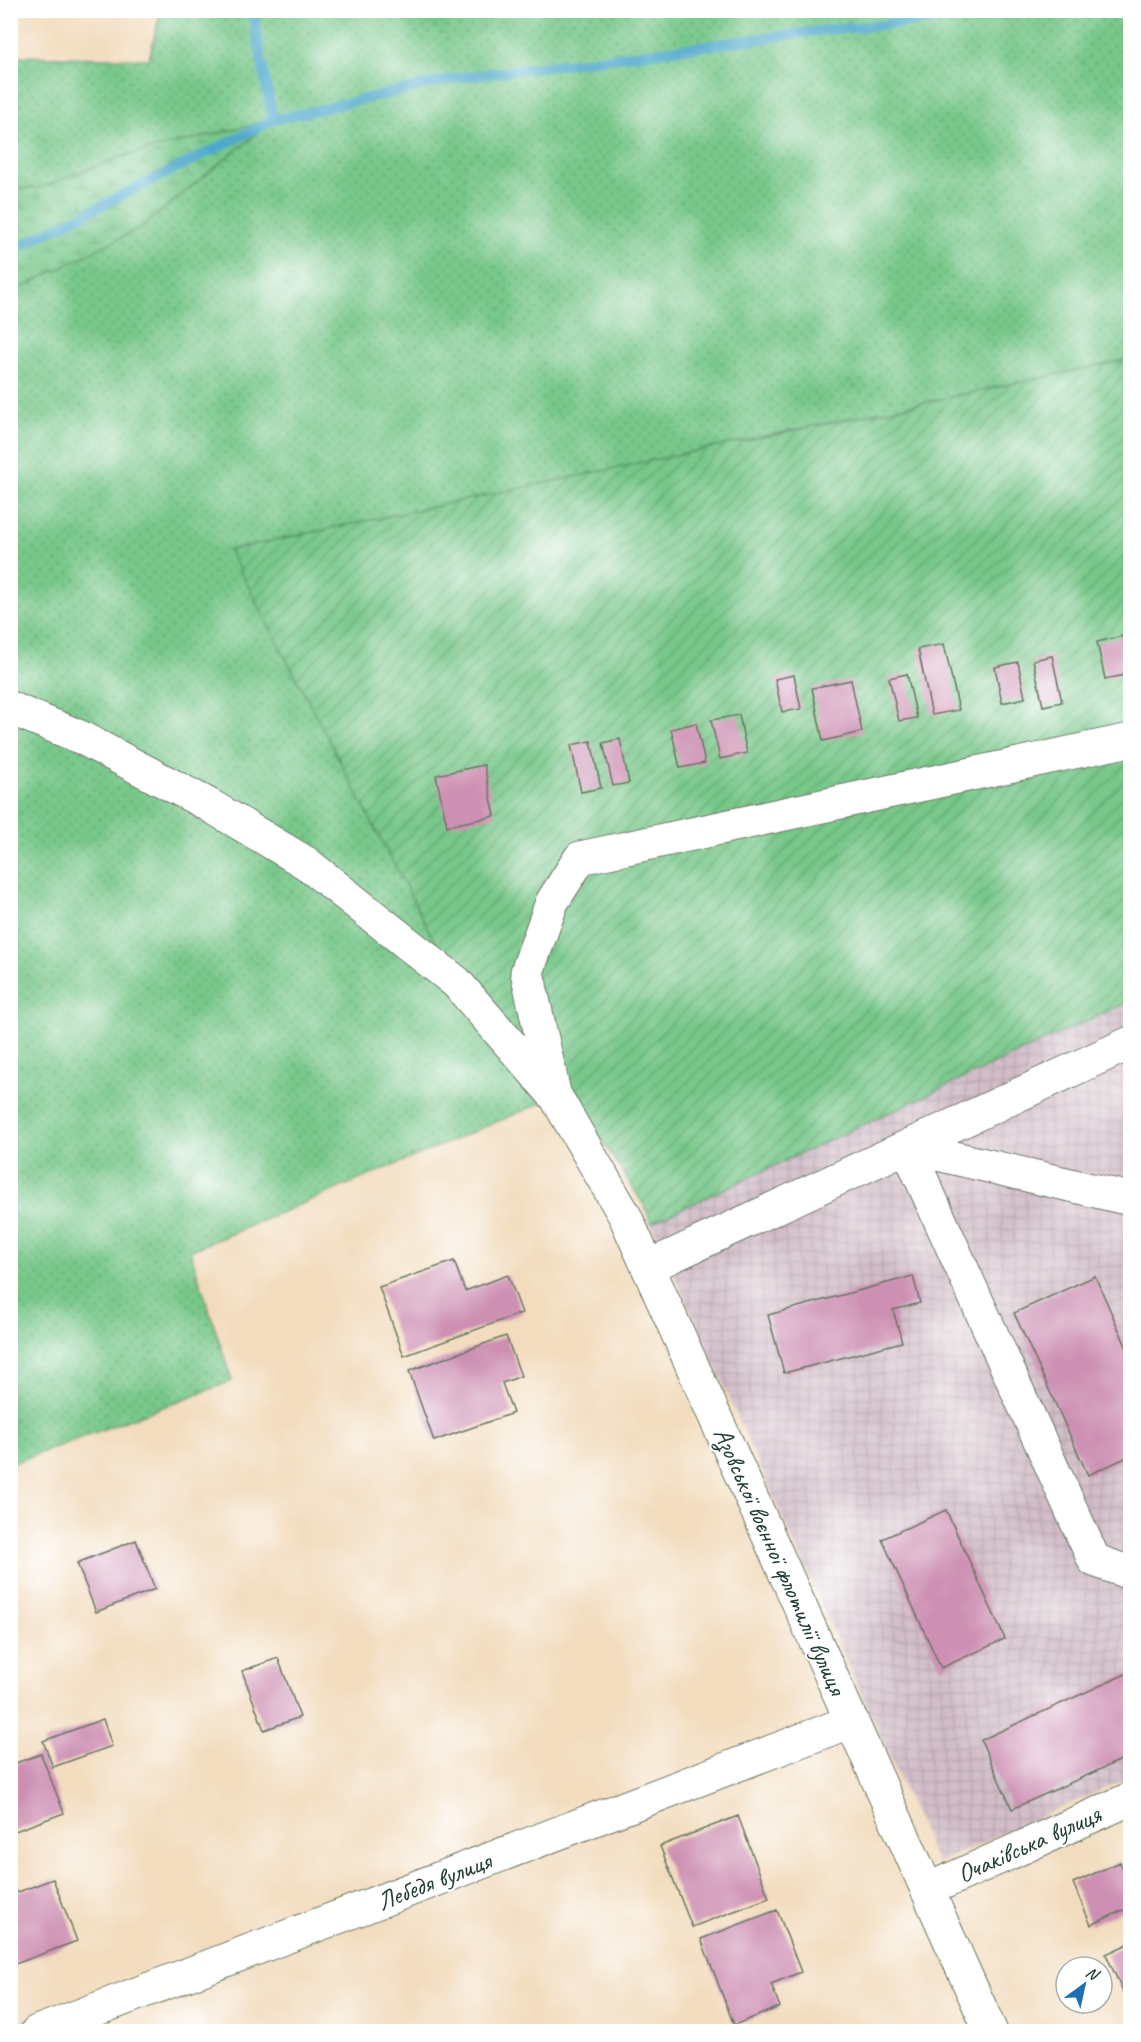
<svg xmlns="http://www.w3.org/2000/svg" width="1141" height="2042" font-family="Caveat,sans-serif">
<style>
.industrial{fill:url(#industrial-grid)}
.grass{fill:url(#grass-dots);stroke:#4c825f;stroke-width:1.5}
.wetland{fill:url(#wetland-marsh);stroke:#4c825f;stroke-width:1.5}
.garden{fill:url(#garden-furrows);stroke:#4c825f;stroke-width:1.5}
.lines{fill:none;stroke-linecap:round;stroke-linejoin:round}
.stream{stroke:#4ea8cb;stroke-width:10}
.building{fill:#cd90b3}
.minor-casing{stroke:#697564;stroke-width:35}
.minor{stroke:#fff;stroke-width:33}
.labels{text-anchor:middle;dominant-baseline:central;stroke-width:4.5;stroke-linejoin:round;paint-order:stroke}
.street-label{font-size:26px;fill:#1f3d34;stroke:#fff}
</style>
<defs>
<pattern id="industrial-grid" width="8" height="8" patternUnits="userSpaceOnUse" patternTransform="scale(1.5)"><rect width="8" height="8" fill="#d2bdc8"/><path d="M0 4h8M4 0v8" fill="none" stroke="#b4a3ac"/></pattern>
<pattern id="grass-dots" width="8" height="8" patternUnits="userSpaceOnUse" patternTransform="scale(1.5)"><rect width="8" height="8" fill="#78c88a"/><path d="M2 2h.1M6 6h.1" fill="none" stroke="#62a472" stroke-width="1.8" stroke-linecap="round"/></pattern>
<pattern id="wetland-marsh" width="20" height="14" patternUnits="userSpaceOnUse" patternTransform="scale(1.5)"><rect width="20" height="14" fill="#78c88a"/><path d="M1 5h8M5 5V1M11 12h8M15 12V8" fill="none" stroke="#62a472"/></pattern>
<pattern id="garden-furrows" width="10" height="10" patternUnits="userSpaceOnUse" patternTransform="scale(1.5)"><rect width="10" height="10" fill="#78c88a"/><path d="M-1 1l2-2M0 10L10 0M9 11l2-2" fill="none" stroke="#62a472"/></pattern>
</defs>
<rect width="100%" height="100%" fill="#fff"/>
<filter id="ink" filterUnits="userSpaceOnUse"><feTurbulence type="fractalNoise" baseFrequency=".0167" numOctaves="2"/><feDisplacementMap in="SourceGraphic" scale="12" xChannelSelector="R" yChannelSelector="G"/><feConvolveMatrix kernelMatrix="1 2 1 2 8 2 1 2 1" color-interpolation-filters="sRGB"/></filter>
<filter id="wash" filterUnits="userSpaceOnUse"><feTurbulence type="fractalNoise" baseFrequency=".008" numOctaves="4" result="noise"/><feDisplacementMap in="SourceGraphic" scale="24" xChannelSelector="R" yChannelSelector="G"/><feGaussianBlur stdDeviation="1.35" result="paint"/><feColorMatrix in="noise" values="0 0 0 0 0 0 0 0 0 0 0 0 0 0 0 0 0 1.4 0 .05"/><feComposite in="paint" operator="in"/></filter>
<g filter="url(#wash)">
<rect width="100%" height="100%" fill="#f2dcbd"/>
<path class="industrial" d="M1130 1001V1777L937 1863 651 1223Z"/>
<path class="grass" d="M161 10 1130 11V359L229 550 556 1097 190 1251 232 1381 11 1464V56L149 59Z"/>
<path class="wetland" d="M273 120 142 227 11 293V190L42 187 120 157Z"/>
<path class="garden" d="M1130 359V1001L651 1223 644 1205 571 1093 456 982 229 550Z"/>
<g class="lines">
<path class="stream" d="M252 10 273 120
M10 251 273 120 456 78 826 30 1045 10"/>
</g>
<g id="blocks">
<path class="building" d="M1123 636 1130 674 1105 679 1097 642Z
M944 644 959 710 932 715 918 649Z
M1052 656 1062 702 1043 706 1033 660Z
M1018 662 1025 698 1002 703 995 667Z
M907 674 917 718 899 721 889 678Z
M794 675 801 709 782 712 775 679Z
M851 680 862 732 823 741 812 688Z
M739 715 747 753 720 759 711 720Z
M696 723 705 763 680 768 671 729Z
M620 739 629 783 613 786 603 743Z
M591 741 601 788 581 792 571 745Z
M484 765 495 816 447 826 436 775Z
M454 1261 465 1291 508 1275 522 1313 404 1356 379 1287Z
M913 1276 920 1303 893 1310 902 1342 784 1373 768 1315Z
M1095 1276 1130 1355V1456L1088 1475 1014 1313Z
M506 1336 521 1376 502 1383 513 1413 434 1441 409 1371Z
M946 1510 1005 1639 941 1668 882 1539Z
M136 1540 155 1589 96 1612 77 1563Z
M278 1658 300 1717 264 1730 242 1671Z
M1130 1672V1756L1012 1809 981 1740Z
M103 1719 112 1746 53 1767 43 1741Z
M41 1754 64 1813 10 1833V1765Z
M738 1816 769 1898 692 1927 660 1846Z
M1120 1862 1130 1886V1907L1091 1925 1073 1883Z
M53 1879 77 1941 10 1966V1895Z
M777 1910 801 1972 771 1984 780 2007 734 2025 701 1939Z
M1130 1943V2000L1127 2001 1106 1954Z"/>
</g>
</g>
<g filter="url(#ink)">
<use href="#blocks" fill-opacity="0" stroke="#697564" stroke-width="1.5"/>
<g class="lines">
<g class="minor-casing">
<path id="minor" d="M10 708 80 737 209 805 306 863 456 982 556 1097 625 1216 991 2032
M554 1092 527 972 552 902 580 858 1130 740
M907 1147 1094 1560 1130 1573
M907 1147 1130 1199
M648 1267 1130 1043
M927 1890 1130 1799
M37 2032 852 1721"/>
</g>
<use href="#minor" class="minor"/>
</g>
</g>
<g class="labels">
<g class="street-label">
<text transform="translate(780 1561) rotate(66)">Азовської воєнної флотилії вулиця</text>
<text transform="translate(1029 1844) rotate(-24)">Очаківська вулиця</text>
<text transform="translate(434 1881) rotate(-21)">Лебедя вулиця</text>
</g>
</g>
<rect width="1141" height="2042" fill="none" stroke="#fff" stroke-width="36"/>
<g transform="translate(1084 1985) rotate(33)"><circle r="28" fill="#ffffff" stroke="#a5b1ae" stroke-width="1.5"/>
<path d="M0-4.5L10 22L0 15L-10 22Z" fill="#1f6fb2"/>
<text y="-9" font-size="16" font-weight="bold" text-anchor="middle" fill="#1f3d34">N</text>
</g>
</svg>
